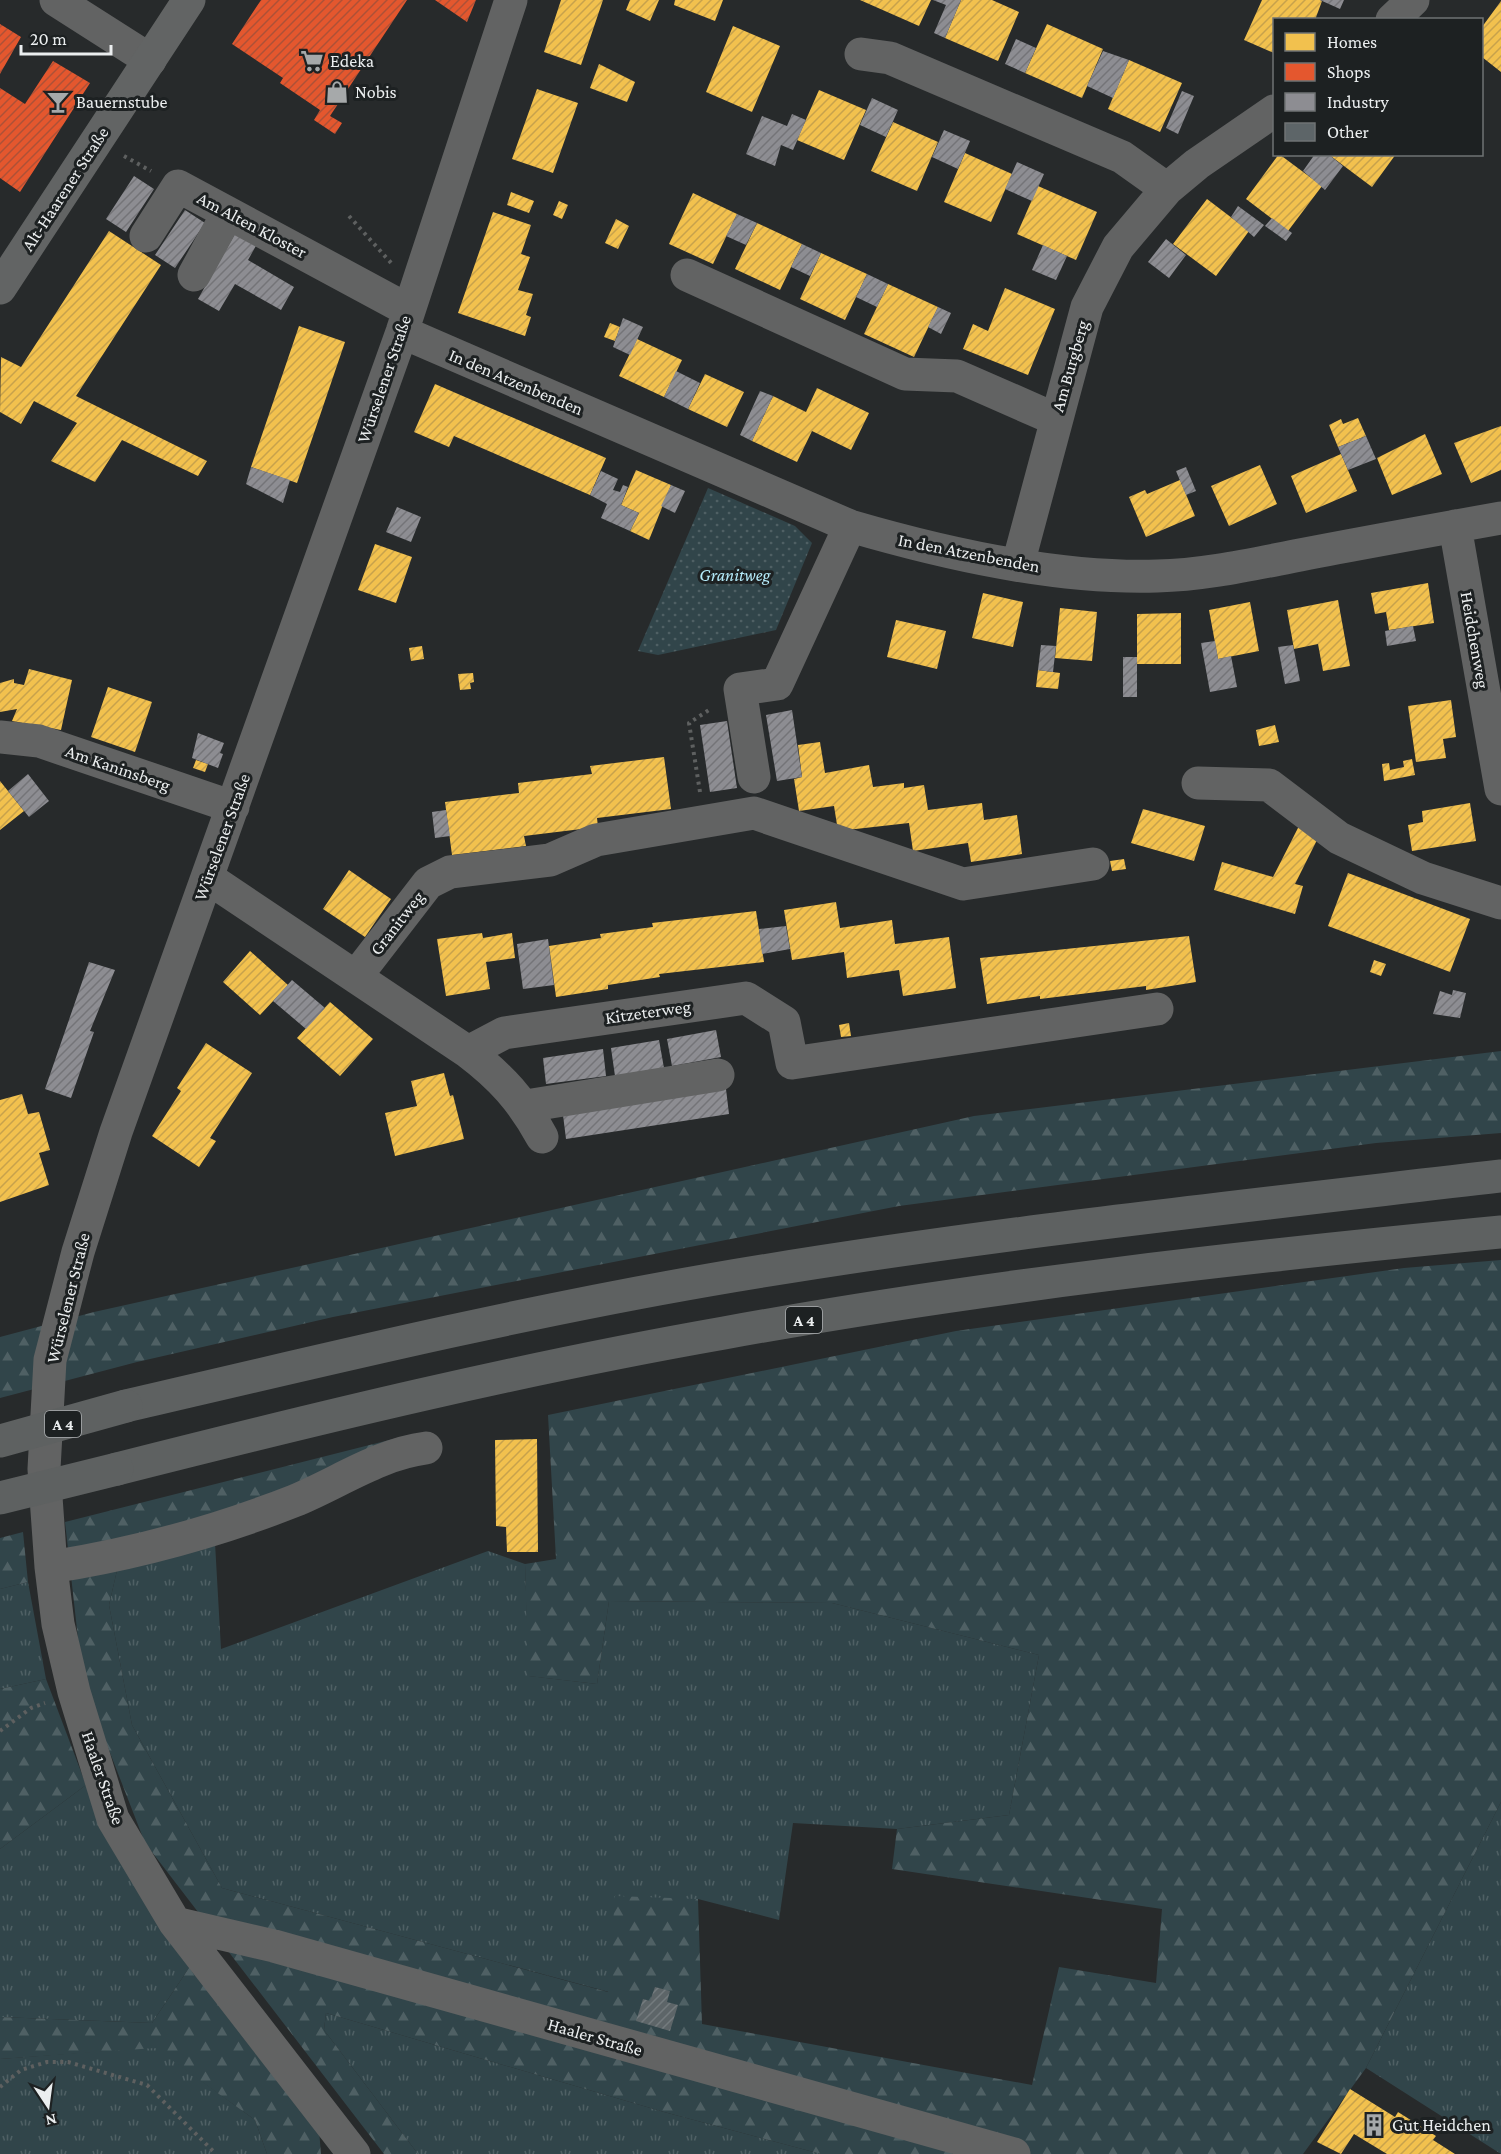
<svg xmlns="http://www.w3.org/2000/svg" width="1501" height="2154" font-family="'Crimson Pro',serif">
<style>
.grass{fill:url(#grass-tufts)}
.forest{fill:url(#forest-firs)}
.park{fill:url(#park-dots)}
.homes{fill:url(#homes-hatch)}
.shops{fill:url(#shops-hatch)}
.industry{fill:url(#industry-hatch)}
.building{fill:url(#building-hatch)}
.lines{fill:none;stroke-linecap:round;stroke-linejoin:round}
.path{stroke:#5e6060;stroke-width:4;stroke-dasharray:3 4.5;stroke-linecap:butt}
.minor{stroke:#626363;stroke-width:33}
.major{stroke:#626464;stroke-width:33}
.highway{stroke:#5e6161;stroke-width:33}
.highway-bridge{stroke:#5e6161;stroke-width:33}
.labels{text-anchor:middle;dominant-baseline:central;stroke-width:6;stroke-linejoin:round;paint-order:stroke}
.shield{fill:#1d2122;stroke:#adb0b2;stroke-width:1.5}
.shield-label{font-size:16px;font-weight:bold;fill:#ebeeef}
.poi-label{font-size:18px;fill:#ebeeef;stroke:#1d2122;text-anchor:start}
.street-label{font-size:18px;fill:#ebeeef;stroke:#1d2122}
.park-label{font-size:18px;font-style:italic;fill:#b5ebfa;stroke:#1d2122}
</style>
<defs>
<pattern id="grass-tufts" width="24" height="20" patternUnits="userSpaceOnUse" patternTransform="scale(1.5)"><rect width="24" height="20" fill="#31454a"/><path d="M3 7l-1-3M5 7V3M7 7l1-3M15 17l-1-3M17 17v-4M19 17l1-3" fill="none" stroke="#4f6064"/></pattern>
<pattern id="forest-firs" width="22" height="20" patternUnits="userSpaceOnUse" patternTransform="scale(1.5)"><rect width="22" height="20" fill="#31454a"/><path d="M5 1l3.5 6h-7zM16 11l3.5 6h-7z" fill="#4f6064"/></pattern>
<pattern id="park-dots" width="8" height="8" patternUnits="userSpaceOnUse" patternTransform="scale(1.5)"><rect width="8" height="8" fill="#31454a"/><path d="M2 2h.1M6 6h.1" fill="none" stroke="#4f6064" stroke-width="1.8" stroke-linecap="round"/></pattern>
<pattern id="homes-hatch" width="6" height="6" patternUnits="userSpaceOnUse" patternTransform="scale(1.5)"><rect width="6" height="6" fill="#f2c14e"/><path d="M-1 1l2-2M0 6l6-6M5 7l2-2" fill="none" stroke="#c7a24c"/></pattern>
<pattern id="shops-hatch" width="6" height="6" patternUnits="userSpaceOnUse" patternTransform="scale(1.5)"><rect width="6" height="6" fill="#e4572e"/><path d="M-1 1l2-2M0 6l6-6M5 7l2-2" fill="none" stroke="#ad5137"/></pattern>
<pattern id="industry-hatch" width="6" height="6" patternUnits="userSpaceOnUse" patternTransform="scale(1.5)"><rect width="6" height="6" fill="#8d8d92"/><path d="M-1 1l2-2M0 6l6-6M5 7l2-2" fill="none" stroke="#747478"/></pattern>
<pattern id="building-hatch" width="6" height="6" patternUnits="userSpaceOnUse" patternTransform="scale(1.5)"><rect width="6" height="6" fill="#5d6568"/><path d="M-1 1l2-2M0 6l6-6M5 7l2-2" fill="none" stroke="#747b7e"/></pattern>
</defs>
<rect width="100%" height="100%" fill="#272a2b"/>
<path class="grass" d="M215 1543 221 1649 488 1551 525 1564 529 1676 597 1684 609 1601 832 1603 1039 1655 1009 1815 897 1829 793 1823 779 1920 698 1899 609 1992 222 1888 132 1725 109 1605 118 1566Z
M28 1582 46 1679 0 1689V1589Z
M86 1785 195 1959 152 2023 0 2017V1849Z
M1501 1802V2154L1366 2068Z
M326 2013 664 2112 821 2154H418L324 2030Z
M155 2047 255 2120 267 2154H0V2059Z"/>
<path class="forest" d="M1501 1051V1133L1376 1143 899 1206 333 1317 137 1362 0 1398V1337L94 1312 974 1116Z
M1501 1260V1802L1366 2068 1303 2154H821L664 2112 326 2013 324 2030 418 2154H384L145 1843 83 1683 65 1522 409 1435 118 1566 109 1605 132 1725 222 1888 608 1992 615 1896 698 1899 702 2024 1032 2085 1059 1967 1156 1983 1162 1909 892 1869 897 1829 1009 1815 1039 1655 832 1603 609 1601 597 1684 528 1676 525 1564 556 1559 548 1415 956 1331 1404 1268Z
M23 1532 28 1582 0 1589V1538Z
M46 1679 86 1785 0 1849V1689Z
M195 1959 319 2130 321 2154H267L255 2120 155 2048 0 2059V2017L152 2023Z"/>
<path class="park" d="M708 488 795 526 812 543 776 630 658 655 638 651Z"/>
<path class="homes" d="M561 0H603L581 65 544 52Z
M630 0H659L650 21 626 10Z
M675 0H723L715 21 674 5Z
M860 0H931L919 26Z
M961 0H992L1019 12 998 61 945 38Z
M1262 0H1320L1322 1 1315 20H1274V53L1244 40Z
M1501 1V72L1482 57V27Z
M1047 24 1103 49 1082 98 1025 73Z
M733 26 780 46 752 112 706 92Z
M1129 60 1182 83 1160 132 1108 109Z
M599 64 635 82 627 102 590 88Z
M537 89 578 103 553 173 512 159Z
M819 90 866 110 844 160 797 140Z
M893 122 938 142 917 191 871 171Z
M965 153 1012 174 991 222 944 202Z
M1279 154 1322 186 1288 231 1246 199Z
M1328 154H1396L1372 187Z
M1038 186 1097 212 1076 260 1017 234Z
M511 192 534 201 529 213 507 205Z
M693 193 737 214 713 264 669 244Z
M1207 199 1249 231 1216 276 1173 244Z
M559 201 568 205 562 219 553 215Z
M493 212 531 225 521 254 530 257 518 290 533 294 526 315 531 317 525 336 458 313Z
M616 219 629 226 618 249 605 243Z
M757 223 802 244 780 290 735 269Z
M109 231 161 265 76 396 207 461 198 476 122 440 95 482 51 461 77 423 34 401 21 424 0 412 1 357 21 367Z
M821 253 867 274 845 320 800 299Z
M888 284 938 307 914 357 864 334Z
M1005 288 1055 309 1028 375 963 349 973 324 988 331Z
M610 323 620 327 615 341 604 337Z
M299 326 345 342 297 483 251 467Z
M637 339 682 360 664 397 619 376Z
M705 374 744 392 727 427 688 409Z
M435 384 606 458 590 495 454 436 449 447 414 432Z
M817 388 869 413 851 450 812 431 797 462 752 441 773 396 806 412Z
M1358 418 1366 436 1338 447 1329 425 1341 419 1343 424Z
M1501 426V470L1471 483 1454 443Z
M1425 434 1442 474 1392 495 1377 458Z
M1341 454 1357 491 1306 513 1291 476Z
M1260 465 1277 504 1229 526 1211 486Z
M636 470 671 485 649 540 630 531 639 513 621 505Z
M1180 480 1195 516 1146 537 1129 497 1145 490 1147 494Z
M375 544 412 557 396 603 358 590Z
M1428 583 1434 623 1389 630 1386 612 1375 614 1371 593Z
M983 593 1023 602 1013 647 972 638Z
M1338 600 1350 666 1323 671 1318 644 1294 649 1287 610Z
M1250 602 1259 651 1218 659 1209 610Z
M1060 608 1097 612 1092 661 1055 658Z
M1181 613V664H1137V614Z
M896 620 946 631 937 669 887 657Z
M422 646 424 659 411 661 409 648Z
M29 669 72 680 61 730 12 721 17 709 0 712V683L14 679V683L24 685Z
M1038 670 1060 673 1058 689 1036 687Z
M473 673 474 682 470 683 471 689 460 690 458 674Z
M108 687 152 702 135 752 91 737Z
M1451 700 1456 737 1443 739 1446 758 1416 762 1408 706Z
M1275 725 1279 742 1259 746 1256 730Z
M820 742 825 773 869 765 873 787 904 783V788L924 785 928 810 982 803 984 820 1017 815 1022 854 971 862 968 843 913 851 909 823 838 831 834 806 799 811 794 779 802 777 798 745Z
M664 757 671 809 597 818 598 827 524 836 526 846 452 855 445 802 519 793 518 783 592 774 590 766Z
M1412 759 1415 775 1384 781 1382 764 1389 763 1390 770 1404 767 1403 761Z
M196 760 208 764 205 772 193 768Z
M0 781 24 811 0 830Z
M1470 803 1476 841 1412 851 1408 825 1423 822 1422 811Z
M1143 809 1205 826 1194 861 1131 843Z
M1300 824 1320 834 1295 884 1303 886 1295 914 1214 890 1222 862 1273 877Z
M1124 859 1126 869 1112 871 1110 861Z
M349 870 391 899 365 937 323 909Z
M1348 873 1470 919 1450 972 1328 926Z
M836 902 840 928 892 920 895 944 949 937 956 988 903 996 899 970 847 978 844 952 792 960 784 910Z
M756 911 764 962 659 974 660 977 608 985V989L556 997 549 946 601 938 600 934 653 927 652 923Z
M482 933 483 938 512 933 515 958 486 962 490 989 446 996 437 939Z
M1189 936 1196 982 1146 990V986L1040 999V996L987 1004 980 958Z
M250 951 288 985 260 1015 223 982Z
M1374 960 1386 964 1381 976 1370 972Z
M330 1002 373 1039 340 1076 297 1038Z
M849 1023 851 1036 841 1037 839 1025Z
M206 1043 252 1073 210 1138 216 1141 199 1167 152 1136 181 1091 177 1088Z
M444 1073 450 1096 453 1095 464 1139 395 1156 385 1113 417 1106 411 1081Z
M22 1094 28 1114 39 1112 50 1150 39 1153 49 1185 0 1202V1100Z
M537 1439 538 1552H507L506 1527 496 1526 495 1440Z
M1350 2089 1395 2117 1398 2112 1436 2136 1433 2140 1455 2154H1387L1354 2134 1341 2154 1317 2142Z"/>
<path class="shops" d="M261 0H407L330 116 342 123 335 134 314 120 320 110 280 83 283 78 232 44Z
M435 0H476L467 22Z
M0 24 21 37 0 74Z
M53 61 90 83 20 192 0 178V88L25 104Z"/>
<path class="industry" d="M933 0H961L945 38 934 33 946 5Z
M1320 0H1344L1340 9Z
M1016 39 1036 48 1025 73 1005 64Z
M1103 51 1129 60 1113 98 1087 86Z
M1182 91 1194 96 1178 134 1166 128Z
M872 98 898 110 886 137 860 125Z
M792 114 806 120 793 150 781 145 775 166 746 154 762 116 787 126Z
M944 130 970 141 958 169 932 157Z
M1315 154H1328L1343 166 1325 190 1303 171Z
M1017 162 1044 174 1032 201 1005 189Z
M134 176 154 189 126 232 106 219Z
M1238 206 1264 225 1254 237 1231 217Z
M185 210 205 223 175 268 155 255Z
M737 214 757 223 746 245 726 236Z
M1272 218 1292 233 1286 241 1265 226Z
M236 232 257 244 248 260 294 287 281 310 235 284 219 311 198 299Z
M1166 239 1186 255 1169 278 1148 262Z
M802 244 821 253 810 276 791 267Z
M1043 245 1067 256 1056 280 1032 270Z
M867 274 888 284 877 307 856 297Z
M938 307 951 313 941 334 928 327Z
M623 318 643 327 630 355 613 347Z
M676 371 700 383 688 409 664 397Z
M760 391 773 396 752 441 740 435Z
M1366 436 1376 459 1348 470 1338 447Z
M251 467 290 480 283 503 246 484Z
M1186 467 1196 491 1186 495 1176 471Z
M601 471 618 479 613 490 620 492 623 485 628 487 621 505 639 513 630 531 601 518 607 504 590 495Z
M671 485 685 491 675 513 661 506Z
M397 507 421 517 411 542 386 532Z
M1413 626 1416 641 1387 646 1385 631Z
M1215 641 1218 659 1231 656 1237 687 1210 692 1201 643Z
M1041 645 1056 646 1053 672 1038 670Z
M1293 645 1300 681 1285 684 1278 647Z
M1123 657H1137V697H1123Z
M792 710 802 777 777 781 766 715Z
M727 721 737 788 710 792 700 725Z
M198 733 224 743 220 753 223 754 218 768 192 758Z
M28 774 49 801 29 817 8 791Z
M446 810 450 836 435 838 432 812Z
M786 926 790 949 762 954 759 929Z
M548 939 554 985 523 989 517 944Z
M89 962 115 970 90 1031 94 1032 71 1098 45 1089Z
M292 980 325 1008 306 1029 273 1001Z
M1453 990 1466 993 1460 1018 1433 1014 1440 991 1452 995Z
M716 1030 721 1057 672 1066 667 1039Z
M659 1040 664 1068 615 1076 611 1048Z
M603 1049 606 1076 546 1084 543 1058Z
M726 1089 729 1114 566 1139 563 1115Z"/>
<path class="building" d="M655 1987 670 1991 667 2002 678 2005 670 2031 636 2021 643 1999 650 2001Z"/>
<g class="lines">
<path class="path" d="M124 156 151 171
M349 216 392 264
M700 792 689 723 712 708
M0 1731 31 1708 45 1703
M0 2087 21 2070 47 2062H68L147 2085 216 2154"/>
<path class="minor" d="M56 0 150 60
M1392 20 1413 0
M861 54 890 58 1122 157 1167 189
M146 236 178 186 408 310
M194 275 228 213
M687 275 905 374 957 376 1055 419
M402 332 850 526C946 554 1056 579 1157 576 1205 575 1253 564 1300 555 1367 542 1434 530 1501 518
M1455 526 1501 789
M1018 564 1087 307 1118 247 1167 189 1197 164 1274 111
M0 737 39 741 233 807
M754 777 740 689 777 684 850 526
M1198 783 1269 785 1339 838 1423 878 1501 903
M208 878 468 1052C501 1077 522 1100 542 1137
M357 975 428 883 450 872 550 860 596 840 754 813 963 884 1093 864
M468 1052 504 1033 746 998 784 1022 792 1063 1157 1009
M526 1106 718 1075
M51 1567C134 1554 215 1532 294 1501 338 1483 379 1454 426 1448
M175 1923 274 1946 1014 2154
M354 2154 175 1923 113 1819 74 1692 58 1624 51 1567 44 1469 50 1360 78 1252 116 1132 402 332 511 0"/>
<path class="major" d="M0 288 189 0"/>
<path class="highway" d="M126 1406C319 1361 513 1314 709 1280 971 1235 1236 1207 1501 1176
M117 1469C318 1418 519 1369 724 1333 981 1286 1241 1257 1501 1232"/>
<path class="highway-bridge" d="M0 1441 126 1406
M0 1498 117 1469"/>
</g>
<defs>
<g id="supermarket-bare" transform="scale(1.8)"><path d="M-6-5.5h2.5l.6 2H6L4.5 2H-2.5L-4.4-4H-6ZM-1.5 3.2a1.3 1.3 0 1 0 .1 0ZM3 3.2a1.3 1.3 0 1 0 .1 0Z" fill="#a6a9aa" stroke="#1d2122" stroke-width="2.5" paint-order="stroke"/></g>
<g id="shop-bare" transform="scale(1.8)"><path d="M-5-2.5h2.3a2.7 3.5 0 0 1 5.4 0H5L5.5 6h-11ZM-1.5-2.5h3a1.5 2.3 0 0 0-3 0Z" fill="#a6a9aa" stroke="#1d2122" stroke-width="2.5" paint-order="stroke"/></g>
<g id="bar-bare" transform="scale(1.8)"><path d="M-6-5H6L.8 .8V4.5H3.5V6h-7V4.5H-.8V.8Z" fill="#a6a9aa" stroke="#1d2122" stroke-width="2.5" paint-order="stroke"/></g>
<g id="building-bare" transform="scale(1.8)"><path d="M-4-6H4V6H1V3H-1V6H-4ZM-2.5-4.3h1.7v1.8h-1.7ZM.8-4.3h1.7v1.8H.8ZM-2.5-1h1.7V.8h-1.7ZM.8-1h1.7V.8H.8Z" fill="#a6a9aa" stroke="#1d2122" stroke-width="2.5" paint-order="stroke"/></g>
</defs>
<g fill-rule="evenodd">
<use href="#supermarket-bare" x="312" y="61"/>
<use href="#shop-bare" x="337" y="92"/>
<use href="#bar-bare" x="58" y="102"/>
<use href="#building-bare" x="1374" y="2125"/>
</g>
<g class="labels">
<g class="shield">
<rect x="786" y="1307" width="36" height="26" rx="4.5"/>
<rect x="45" y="1411" width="36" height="26" rx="4.5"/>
</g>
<g class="shield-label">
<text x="804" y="1320">A 4</text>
<text x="63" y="1424">A 4</text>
</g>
<g class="poi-label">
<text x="330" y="61">Edeka</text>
<text x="355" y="92">Nobis</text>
<text x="76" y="102">Bauernstube</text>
<text x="1392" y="2125">Gut Heidchen</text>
</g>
<g class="street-label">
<text transform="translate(65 189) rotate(-57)">Alt-Haarener Straße</text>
<text transform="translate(252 225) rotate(28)">Am Alten Kloster</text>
<text transform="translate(1070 366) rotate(-74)">Am Burgberg</text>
<text transform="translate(384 379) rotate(-71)">Würselener Straße</text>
<text transform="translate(516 382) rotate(23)">In den Atzenbenden</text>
<text transform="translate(969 553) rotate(11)">In den Atzenbenden</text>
<text transform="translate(1475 640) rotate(80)">Heidchenweg</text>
<text transform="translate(118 768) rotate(19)">Am Kaninsberg</text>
<text transform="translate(222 837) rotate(-70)">Würselener Straße</text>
<text transform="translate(397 923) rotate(-52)">Granitweg</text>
<text transform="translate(648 1012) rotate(-8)">Kitzeterweg</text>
<text transform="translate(68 1298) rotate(-76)">Würselener Straße</text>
<text transform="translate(103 1778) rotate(71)">Haaler Straße</text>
<text transform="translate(595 2037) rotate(16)">Haaler Straße</text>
</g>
<g class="park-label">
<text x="735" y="575">Granitweg</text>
</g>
</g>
<rect x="1273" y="18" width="210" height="138" fill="#1d2122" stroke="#6f7374" stroke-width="1.5"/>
<rect x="1285" y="33" width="30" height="18" fill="#f2c14e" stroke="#6f7374" stroke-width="1.5"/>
<text x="1327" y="48" font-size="18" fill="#ebeeef">Homes</text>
<rect x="1285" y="63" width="30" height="18" fill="#e4572e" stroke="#6f7374" stroke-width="1.5"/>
<text x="1327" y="78" font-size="18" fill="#ebeeef">Shops</text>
<rect x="1285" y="93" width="30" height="18" fill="#8d8d92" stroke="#6f7374" stroke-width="1.5"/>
<text x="1327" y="108" font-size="18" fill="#ebeeef">Industry</text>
<rect x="1285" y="123" width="30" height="18" fill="#5d6568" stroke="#6f7374" stroke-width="1.5"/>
<text x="1327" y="138" font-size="18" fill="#ebeeef">Other</text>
<g transform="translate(48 2106) rotate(167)" stroke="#1d2122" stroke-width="4.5" paint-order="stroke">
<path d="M0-4.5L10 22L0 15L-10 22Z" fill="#ebeeef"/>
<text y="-9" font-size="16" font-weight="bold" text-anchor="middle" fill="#ebeeef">N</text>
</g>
<path d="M21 45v9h90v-9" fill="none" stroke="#ebeeef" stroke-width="3"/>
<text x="30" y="45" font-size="18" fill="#ebeeef" stroke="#1d2122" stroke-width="4.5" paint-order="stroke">20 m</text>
</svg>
